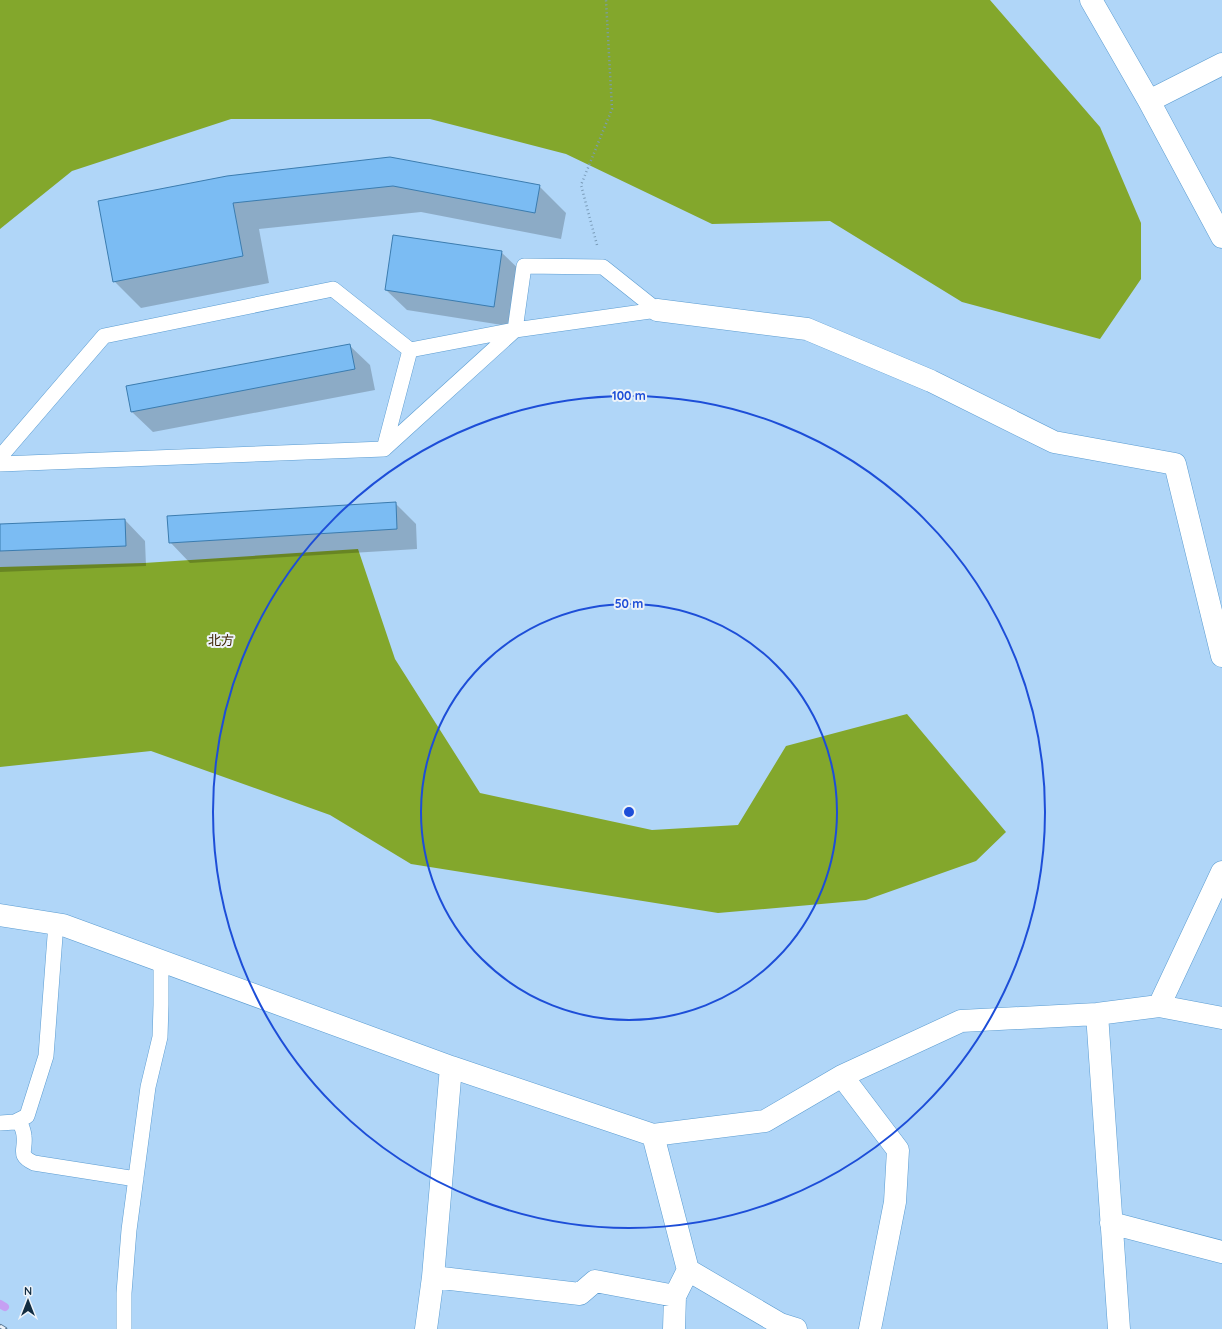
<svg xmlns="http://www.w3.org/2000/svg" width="1222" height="1329" font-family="Quicksand,'Noto Sans JP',sans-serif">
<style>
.forest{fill:#83a72c}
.shadow{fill:#0003}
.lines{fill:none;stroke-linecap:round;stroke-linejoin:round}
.stream{stroke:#c6a0f3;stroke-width:8}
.building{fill:#7bbcf3;stroke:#3b7caf}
.lane-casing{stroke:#5b9cd1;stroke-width:16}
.street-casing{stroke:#5b9cd1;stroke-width:23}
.path{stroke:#7a9cb9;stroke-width:2.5;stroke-dasharray:1 3;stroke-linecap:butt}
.lane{stroke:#fff;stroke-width:15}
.street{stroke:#fff;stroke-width:22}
.rail-casing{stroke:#577792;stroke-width:4.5}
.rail{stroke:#edf3f9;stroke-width:3;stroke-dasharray:9;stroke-linecap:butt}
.ring{fill:none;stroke:#1d4ed8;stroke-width:2}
.labels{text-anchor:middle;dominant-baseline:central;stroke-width:4;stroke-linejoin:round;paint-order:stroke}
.quarter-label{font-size:13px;fill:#3e2303;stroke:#edf3f9}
.centre{fill:#1d4ed8;stroke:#edf3f9;stroke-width:2}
.ring-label{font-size:12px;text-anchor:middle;font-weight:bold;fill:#1d4ed8;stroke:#edf3f9;stroke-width:4;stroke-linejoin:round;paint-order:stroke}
</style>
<rect width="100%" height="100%" fill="#b0d6f8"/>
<path class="forest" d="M0 0H990L1100 127 1141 223V279L1100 339 962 302 830 221 712 224 566 154 430 119H231L72 171 0 229Z
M358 549 395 659 480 793 652 830 738 825 786 746 907 714 1006 832 976 861 866 900 718 913 411 864 330 815 151 751 0 767V567L144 563Z"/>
<path class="shadow" d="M227 177 539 186 566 213 561 239 421 212 259 229 269 283 141 308 114 281Z
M501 252 522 272 514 327 407 310 386 290Z
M349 345 370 365 375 390 153 432 132 412 128 387Z
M395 503 416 524 417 549 190 563 170 542Z
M125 520 145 541 146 566 0 572V525Z"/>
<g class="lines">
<path class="stream" d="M0 1304 5 1307"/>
</g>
<path class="building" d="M390 157 540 185 535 213 393 186 233 203 243 256 113 282 98 201 227 176Z
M393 235 502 251 494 307 385 290Z
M350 344 355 369 131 412 126 386Z
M396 502 397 529 169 543 167 516Z
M125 519 126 546 0 551V524Z"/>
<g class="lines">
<g class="lane-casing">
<path id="lane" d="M384 449 410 350
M0 457 104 336 333 289 410 350 515 330 657 310
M0 464 384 449 515 330 524 266 603 267 657 310
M19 1120C21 1125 24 1131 24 1136 26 1151 17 1155 34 1163L136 1179
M0 1123 15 1122 27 1116 46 1056 56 923
M124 1329V1293L129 1230 148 1087 160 1037 161 1005V968L163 961"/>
</g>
<g class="street-casing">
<path id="street" d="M1091 0 1149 101 1222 237
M1149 101 1222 64
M657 310 807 329 931 381 1054 442 1175 464 1222 656
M0 915 63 925 451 1067 653 1135 765 1121 842 1076 961 1021 1097 1014 1159 1006 1222 1018
M1159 1006 1222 872
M1097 1014 1119 1329
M842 1076 898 1150 895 1202 870 1329
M653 1135 688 1270 675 1296 674 1329
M1111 1223 1222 1252
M688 1270 780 1324 796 1329
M433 1277 580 1294 595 1281 675 1296
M426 1329 433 1277 451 1067"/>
</g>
<path class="path" d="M597 245 581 185 612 109 606 0"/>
<use href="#lane" class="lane"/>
<use href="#street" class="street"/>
<g class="rail-casing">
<path id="rail" d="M0 1326 5 1329"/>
</g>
<use href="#rail" class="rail"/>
</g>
<g class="ring">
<circle cx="629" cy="812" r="208"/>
<circle cx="629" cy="812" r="416"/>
</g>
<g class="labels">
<g class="quarter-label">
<text x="221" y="640">北方</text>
</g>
</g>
<circle cx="629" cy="812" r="6" class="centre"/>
<g class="ring-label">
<text x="629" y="400">100 m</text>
<text x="629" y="608">50 m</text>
</g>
<g transform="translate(28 1301)" stroke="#edf3f9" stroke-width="3" paint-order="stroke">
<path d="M0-3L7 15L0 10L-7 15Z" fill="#122d42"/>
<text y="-6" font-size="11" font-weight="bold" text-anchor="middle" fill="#122d42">N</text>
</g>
</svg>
